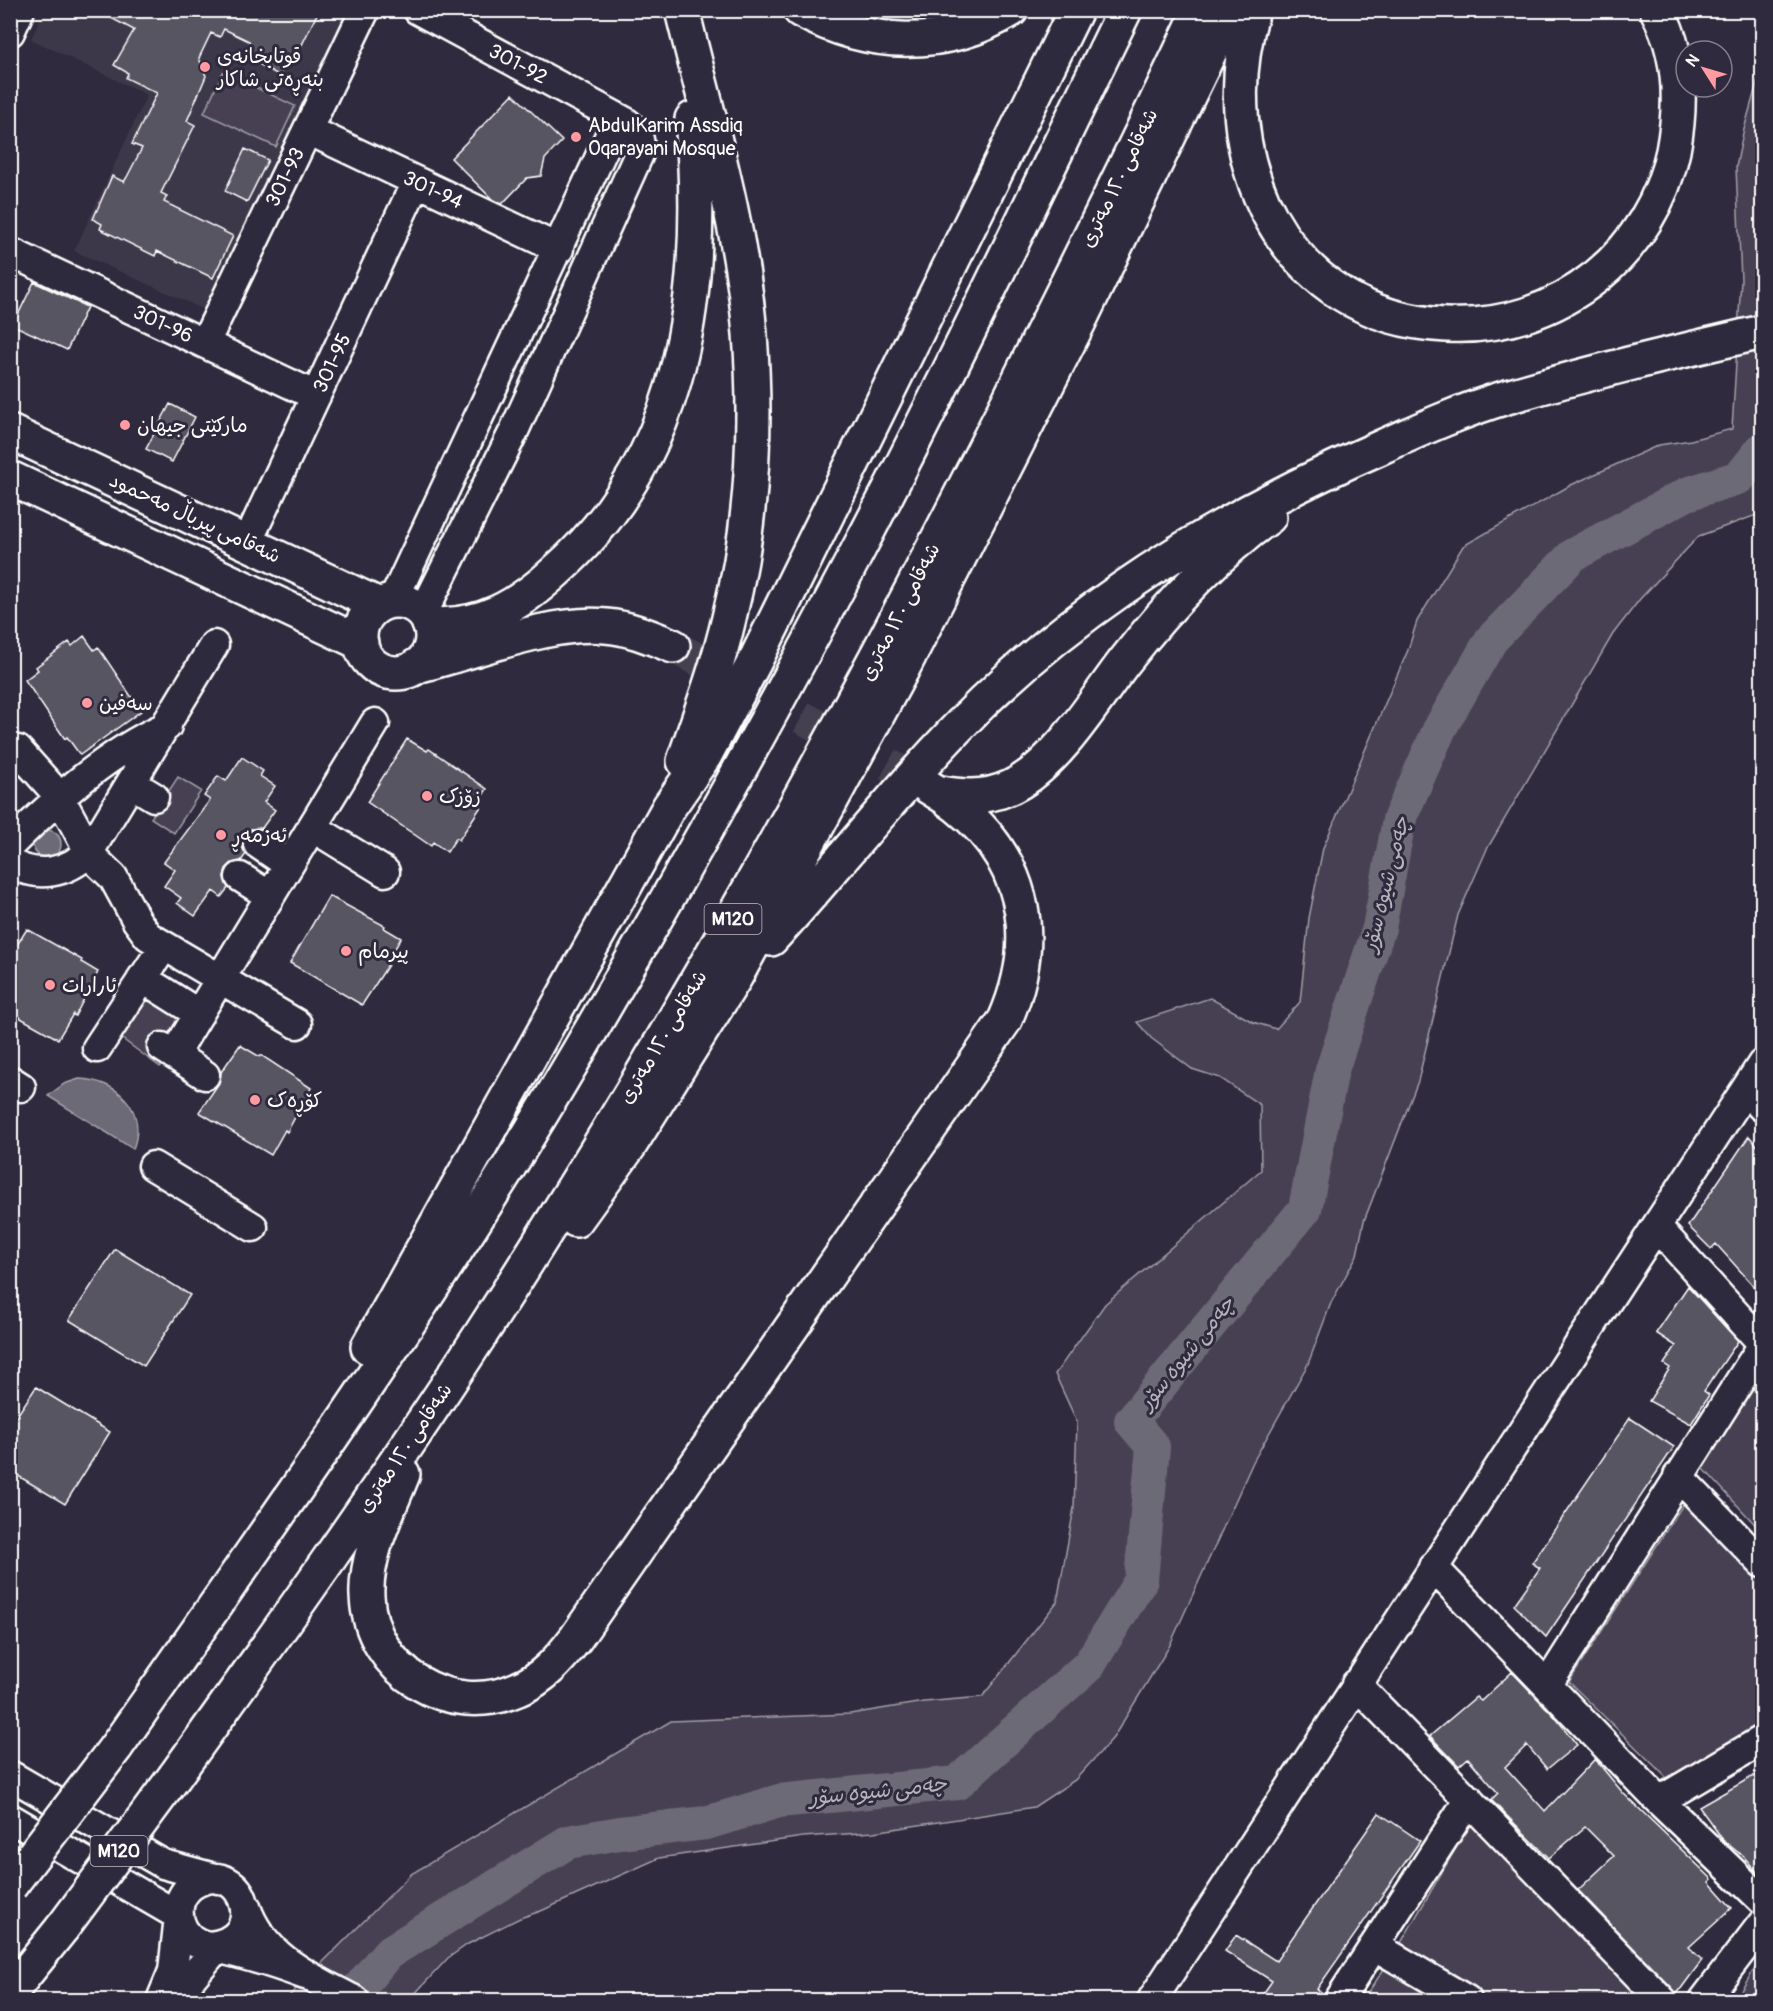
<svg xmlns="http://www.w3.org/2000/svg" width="1773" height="2011" font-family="Pangolin,'Playpen Sans Arabic',sans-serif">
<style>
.built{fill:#3c3749}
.green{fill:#464152;stroke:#a2a0a8;stroke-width:1.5}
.water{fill:#6d6a77;stroke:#a7a6ad;stroke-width:1.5}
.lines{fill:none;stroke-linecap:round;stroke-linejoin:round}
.river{stroke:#6d6a77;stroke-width:34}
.building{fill:#595564;stroke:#fff;stroke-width:1.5}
.highway-tunnel{stroke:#443f50;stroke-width:33;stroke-dasharray:33 16;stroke-linecap:butt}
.minor-casing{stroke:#fff;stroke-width:33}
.major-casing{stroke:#fff;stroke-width:38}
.highway-casing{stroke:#fff;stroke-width:38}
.minor{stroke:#2f2a3d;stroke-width:28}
.major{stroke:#2f2a3d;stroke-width:33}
.highway{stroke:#2f2a3d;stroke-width:33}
.highway-bridge-casing{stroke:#fff;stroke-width:38;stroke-linecap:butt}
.highway-bridge{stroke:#2f2a3d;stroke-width:33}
.poi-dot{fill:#ff9aa2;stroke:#2f2a3d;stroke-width:2}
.labels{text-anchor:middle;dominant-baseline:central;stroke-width:6;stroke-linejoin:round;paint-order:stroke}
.shield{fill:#2f2a3d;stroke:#c1bfc5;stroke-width:1.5}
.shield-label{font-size:18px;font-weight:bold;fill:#fff}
.poi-label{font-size:20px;fill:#fff;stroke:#2f2a3d;text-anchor:start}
.street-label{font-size:20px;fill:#fff;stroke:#2f2a3d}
.water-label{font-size:21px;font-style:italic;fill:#b6b4bb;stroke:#2f2a3d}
</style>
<rect width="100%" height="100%" fill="#2f2a3d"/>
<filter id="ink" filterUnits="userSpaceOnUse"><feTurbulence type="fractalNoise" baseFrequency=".0167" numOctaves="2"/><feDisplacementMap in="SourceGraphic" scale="12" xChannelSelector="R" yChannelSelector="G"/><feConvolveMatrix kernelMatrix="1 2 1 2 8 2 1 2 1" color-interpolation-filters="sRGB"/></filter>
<g filter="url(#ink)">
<path class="built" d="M44 11H346L205 310 74 251 147 95 31 39Z"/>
<path class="green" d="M1762 65V513L1699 536 1640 599 1613 634 1487 849 1458 915 1418 1081 1364 1221 1357 1255 1331 1303 1308 1364 1253 1462 1169 1647 1113 1738 1075 1780 1034 1807 874 1832 803 1837 659 1858 541 1911 520 1918 468 1944 448 1958 409 2000H285L411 1874 671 1721 850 1714 924 1702 982 1697 1057 1602 1074 1508 1077 1422 1055 1374 1105 1304 1261 1170 1260 1105 1220 1078 1192 1069 1151 1038 1137 1022 1210 998 1253 1022 1276 1029 1300 1002 1309 918 1323 848 1408 650 1417 621 1463 546 1571 485 1659 445 1691 440 1732 429 1741 280 1736 167 1743 133Z
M223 72 295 106 276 147 204 113Z
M178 777 201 791 174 833 151 818Z
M144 983 195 1014 160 1067 117 1035Z
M1762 1375V1532L1702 1467Z
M1684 1503 1762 1582V1724L1669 1780 1569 1682Z
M1474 1817 1661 2000H1483L1399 1946Z
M1762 1957V2000H1735Z
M1386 1966 1444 2000H1363Z"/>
<path class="water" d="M33 844a14 14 0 1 1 28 0a14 14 0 1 1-28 0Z
M79 1079C117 1080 148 1109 133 1149L48 1096 64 1084Z"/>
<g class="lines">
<path class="river" d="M349 2000 388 1953 568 1842 620 1833 706 1823 779 1801 957 1783 1089 1665 1141 1580 1153 1447 1131 1421 1305 1209 1332 1070 1379 928 1399 820 1440 728 1491 640 1573 555 1687 494 1740 477 1762 449"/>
</g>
<path class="building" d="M96 10H319L292 65 287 62 280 76 255 62 249 41 224 29 220 37 211 33 199 58 206 76 187 121 195 125 161 193 167 196 164 202 233 236 213 278 157 251 155 256 100 229 102 224 93 219 112 176 124 182 127 177 142 148 132 144 157 93 126 78 128 73 114 65 134 30Z
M513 94 562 141 545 159 541 176 527 178 502 204 493 200 451 158Z
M245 149 268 160 247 202 225 191Z
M34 282 87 307 67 350 13 325Z
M170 404 195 417 172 462 146 449Z
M84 636 94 650 98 647 141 711 80 755 67 737 65 739 25 680 38 670 36 667 69 642 72 646Z
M407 739 427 751 429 749 487 789 478 803 482 805 459 840 456 838 447 852 433 842 431 846 367 802Z
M242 757 263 771 260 776 275 786 264 802 275 810 262 828 251 829 245 834 242 843 246 854 241 861 232 863 226 869 224 877 228 888 221 897 213 891 195 916 177 903 181 898 164 886 175 870 164 862 210 800 204 796 218 776 226 781Z
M329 896 385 926 384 928 401 938 386 964 388 965 362 1005 290 963Z
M27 929 82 960 81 962 98 972 75 1016 73 1014 58 1039 10 1012V956Z
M240 1045 260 1057 261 1055 311 1088 287 1132 285 1130 271 1155 199 1112 219 1083 221 1072Z
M1749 1136 1762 1151V1295L1716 1244 1711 1249 1688 1226Z
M115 1249 190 1295 144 1366 69 1320Z
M1688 1286 1738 1341 1704 1391 1709 1395 1691 1424 1649 1401 1670 1368 1664 1364 1676 1346 1656 1333Z
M36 1387 110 1432 65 1504 10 1471V1426Z
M1630 1418 1674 1447 1546 1637 1514 1605 1540 1568 1532 1563Z
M1512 1672 1556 1718 1577 1745 1547 1769 1527 1745 1505 1767 1545 1811 1595 1759 1623 1793 1712 1879 1709 1882 1732 1908 1689 1947 1702 1960 1677 1994 1578 1890 1614 1856 1585 1827 1549 1858 1491 1800 1498 1793 1468 1758 1459 1766 1430 1736 1476 1697 1481 1701Z
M1762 1771V1878L1744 1857 1724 1841 1699 1807Z
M1379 1813 1420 1841 1317 1989 1324 1994 1323 2001H1258L1272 1981 1225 1951 1236 1935 1276 1961Z"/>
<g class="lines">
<path class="highway-tunnel" d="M673 646 927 786"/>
<g class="minor-casing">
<path id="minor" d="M418 10 624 121C636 129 642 139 639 154L514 431 423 613
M10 32 20 10
M308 130 559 249
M10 252 316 396
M205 343 365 10
M247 543 416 182
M393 601 618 118
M18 750 59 796 92 857 113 877 137 921 148 936 297 1024
M131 783 154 797
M312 827 385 872
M258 844 289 865
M10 845C57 798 107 753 167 726
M10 863C38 879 67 873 89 852L214 645
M240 877 270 896
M142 978 199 1014
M162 1047 205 1075
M97 1048 164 946
M174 1055 375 723
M10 1080 21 1087
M1746 1090 1762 1107
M153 1166 253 1227
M1657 1227 1762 1343
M1678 1476 1762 1563
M1433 1567 1659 1801 1762 1900
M1356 1684 1662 2000
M1548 1684 1762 1346
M10 1775 163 1864 218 1879
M1659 1801 1762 1740
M10 1818 179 1916 173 1971 161 2000
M246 1907C263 1957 310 1977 354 2000
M209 1946C271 1941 244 1859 198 1882 189 1886 183 1893 180 1902 175 1921 185 1940 204 1945 239 1953 271 1962 305 1975
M1375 1946 1467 2000
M173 2000 219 1945
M1152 2000 1762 1064
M1339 2000 1469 1799
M1704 2000 1762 1924"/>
</g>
<g class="major-casing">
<path id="major" d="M10 432 379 605
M10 478 361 643
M360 637a36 36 0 1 1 72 0a36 36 0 1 1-72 0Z"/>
</g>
<g class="highway-casing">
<path id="highway" d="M682 10C708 117 741 225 750 334 757 428 752 526 729 618 718 666 700 714 684 761
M800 10C867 47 944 51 1011 10
M1253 10C1209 154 1282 318 1446 325 1501 328 1554 311 1597 276 1635 245 1663 200 1673 151 1682 104 1681 54 1657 10
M429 624C480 629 519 605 555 572 688 455 706 286 692 119
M416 666C473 653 549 620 606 626 630 628 651 637 673 646
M941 793C969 798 994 798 1020 782 1061 757 1095 700 1124 662 1166 608 1214 556 1269 517
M771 939C843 861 907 776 983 702 1097 592 1235 511 1379 448 1421 429 1463 410 1507 397 1591 372 1677 352 1762 332
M576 1220 630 1145 736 976 902 670 1079 322 1230 10
M368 1347 669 807 705 755 755 661 1076 10
M403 1474C388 1512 365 1555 367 1596 370 1671 450 1720 518 1689 543 1679 560 1659 576 1638L1005 1020C1047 924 1017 838 927 786
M116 1747C269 1529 424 1311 560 1083 663 909 762 733 856 554 950 375 1036 192 1125 10
M175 1776C279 1631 382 1486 479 1337 675 1035 848 719 1010 398 1074 269 1139 141 1200 10
M10 1993 63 1927"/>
</g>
<use href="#minor" class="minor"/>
<use href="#major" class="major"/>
<use href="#highway" class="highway"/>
<g class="highway-bridge-casing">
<path id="highway-bridge" d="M10 1886 116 1747
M63 1927 175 1776"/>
</g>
<use href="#highway-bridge" class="highway-bridge"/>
</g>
</g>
<g class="poi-dot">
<circle cx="205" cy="67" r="6"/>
<circle cx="576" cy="137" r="6"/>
<circle cx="125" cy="425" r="6"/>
<circle cx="87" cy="703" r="6"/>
<circle cx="427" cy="796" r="6"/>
<circle cx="221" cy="835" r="6"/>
<circle cx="346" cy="951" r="6"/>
<circle cx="50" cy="985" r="6"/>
<circle cx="255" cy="1100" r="6"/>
</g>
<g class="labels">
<g class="shield">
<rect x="704.5" y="904" width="57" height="30" rx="4.5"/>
<rect x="90.5" y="1836" width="57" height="30" rx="4.5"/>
</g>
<g class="shield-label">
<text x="733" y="919">M120</text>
<text x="119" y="1851">M120</text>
</g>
<g class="poi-label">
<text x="217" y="56">قوتابخانەی<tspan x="217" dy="23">بنەڕەتی شاکار</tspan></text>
<text x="588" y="125">AbdulKarim Assdiq<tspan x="588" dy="23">Oqarayani Mosque</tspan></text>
<text x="137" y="425">مارکێتی جیهان</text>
<text x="99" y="703">سەفین</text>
<text x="439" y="796">زۆزک</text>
<text x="233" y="835">ئەزمەڕ</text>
<text x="358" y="951">پیرمام</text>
<text x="62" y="985">ئارارات</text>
<text x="267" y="1100">کۆڕەک</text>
</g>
<g class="street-label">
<text transform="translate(518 64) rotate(28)">301-92</text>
<text transform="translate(285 177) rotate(-64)">301-93</text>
<text transform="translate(1119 178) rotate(-64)">شەقامی ١٢٠ مەتری</text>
<text transform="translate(433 190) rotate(25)">301-94</text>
<text transform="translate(163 324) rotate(25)">301-96</text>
<text transform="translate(332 363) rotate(-65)">301-95</text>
<text transform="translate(195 518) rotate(25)">شەقامی پیرباڵ مەحمود</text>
<text transform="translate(900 612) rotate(-63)">شەقامی ١٢٠ مەتری</text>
<text transform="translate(663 1037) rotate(-59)">شەقامی ١٢٠ مەتری</text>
<text transform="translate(405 1448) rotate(-56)">شەقامی ١٢٠ مەتری</text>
</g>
<g class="water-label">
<text transform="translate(1386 884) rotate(-76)">چەمی شیوە سۆر</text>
<text transform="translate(1187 1353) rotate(-51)">چەمی شیوە سۆر</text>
<text transform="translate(878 1791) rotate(-6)">چەمی شیوە سۆر</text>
</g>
</g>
<rect width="1773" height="2011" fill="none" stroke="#2f2a3d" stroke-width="36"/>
<rect x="18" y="18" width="1737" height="1975" fill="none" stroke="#fff" stroke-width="2" filter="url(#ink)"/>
<g transform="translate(1704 69) rotate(307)"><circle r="28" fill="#2f2a3d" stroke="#827f8b" stroke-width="1.5"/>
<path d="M0-4.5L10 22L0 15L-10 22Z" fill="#ff9aa2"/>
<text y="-9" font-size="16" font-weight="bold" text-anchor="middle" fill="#ffffff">N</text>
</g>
</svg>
